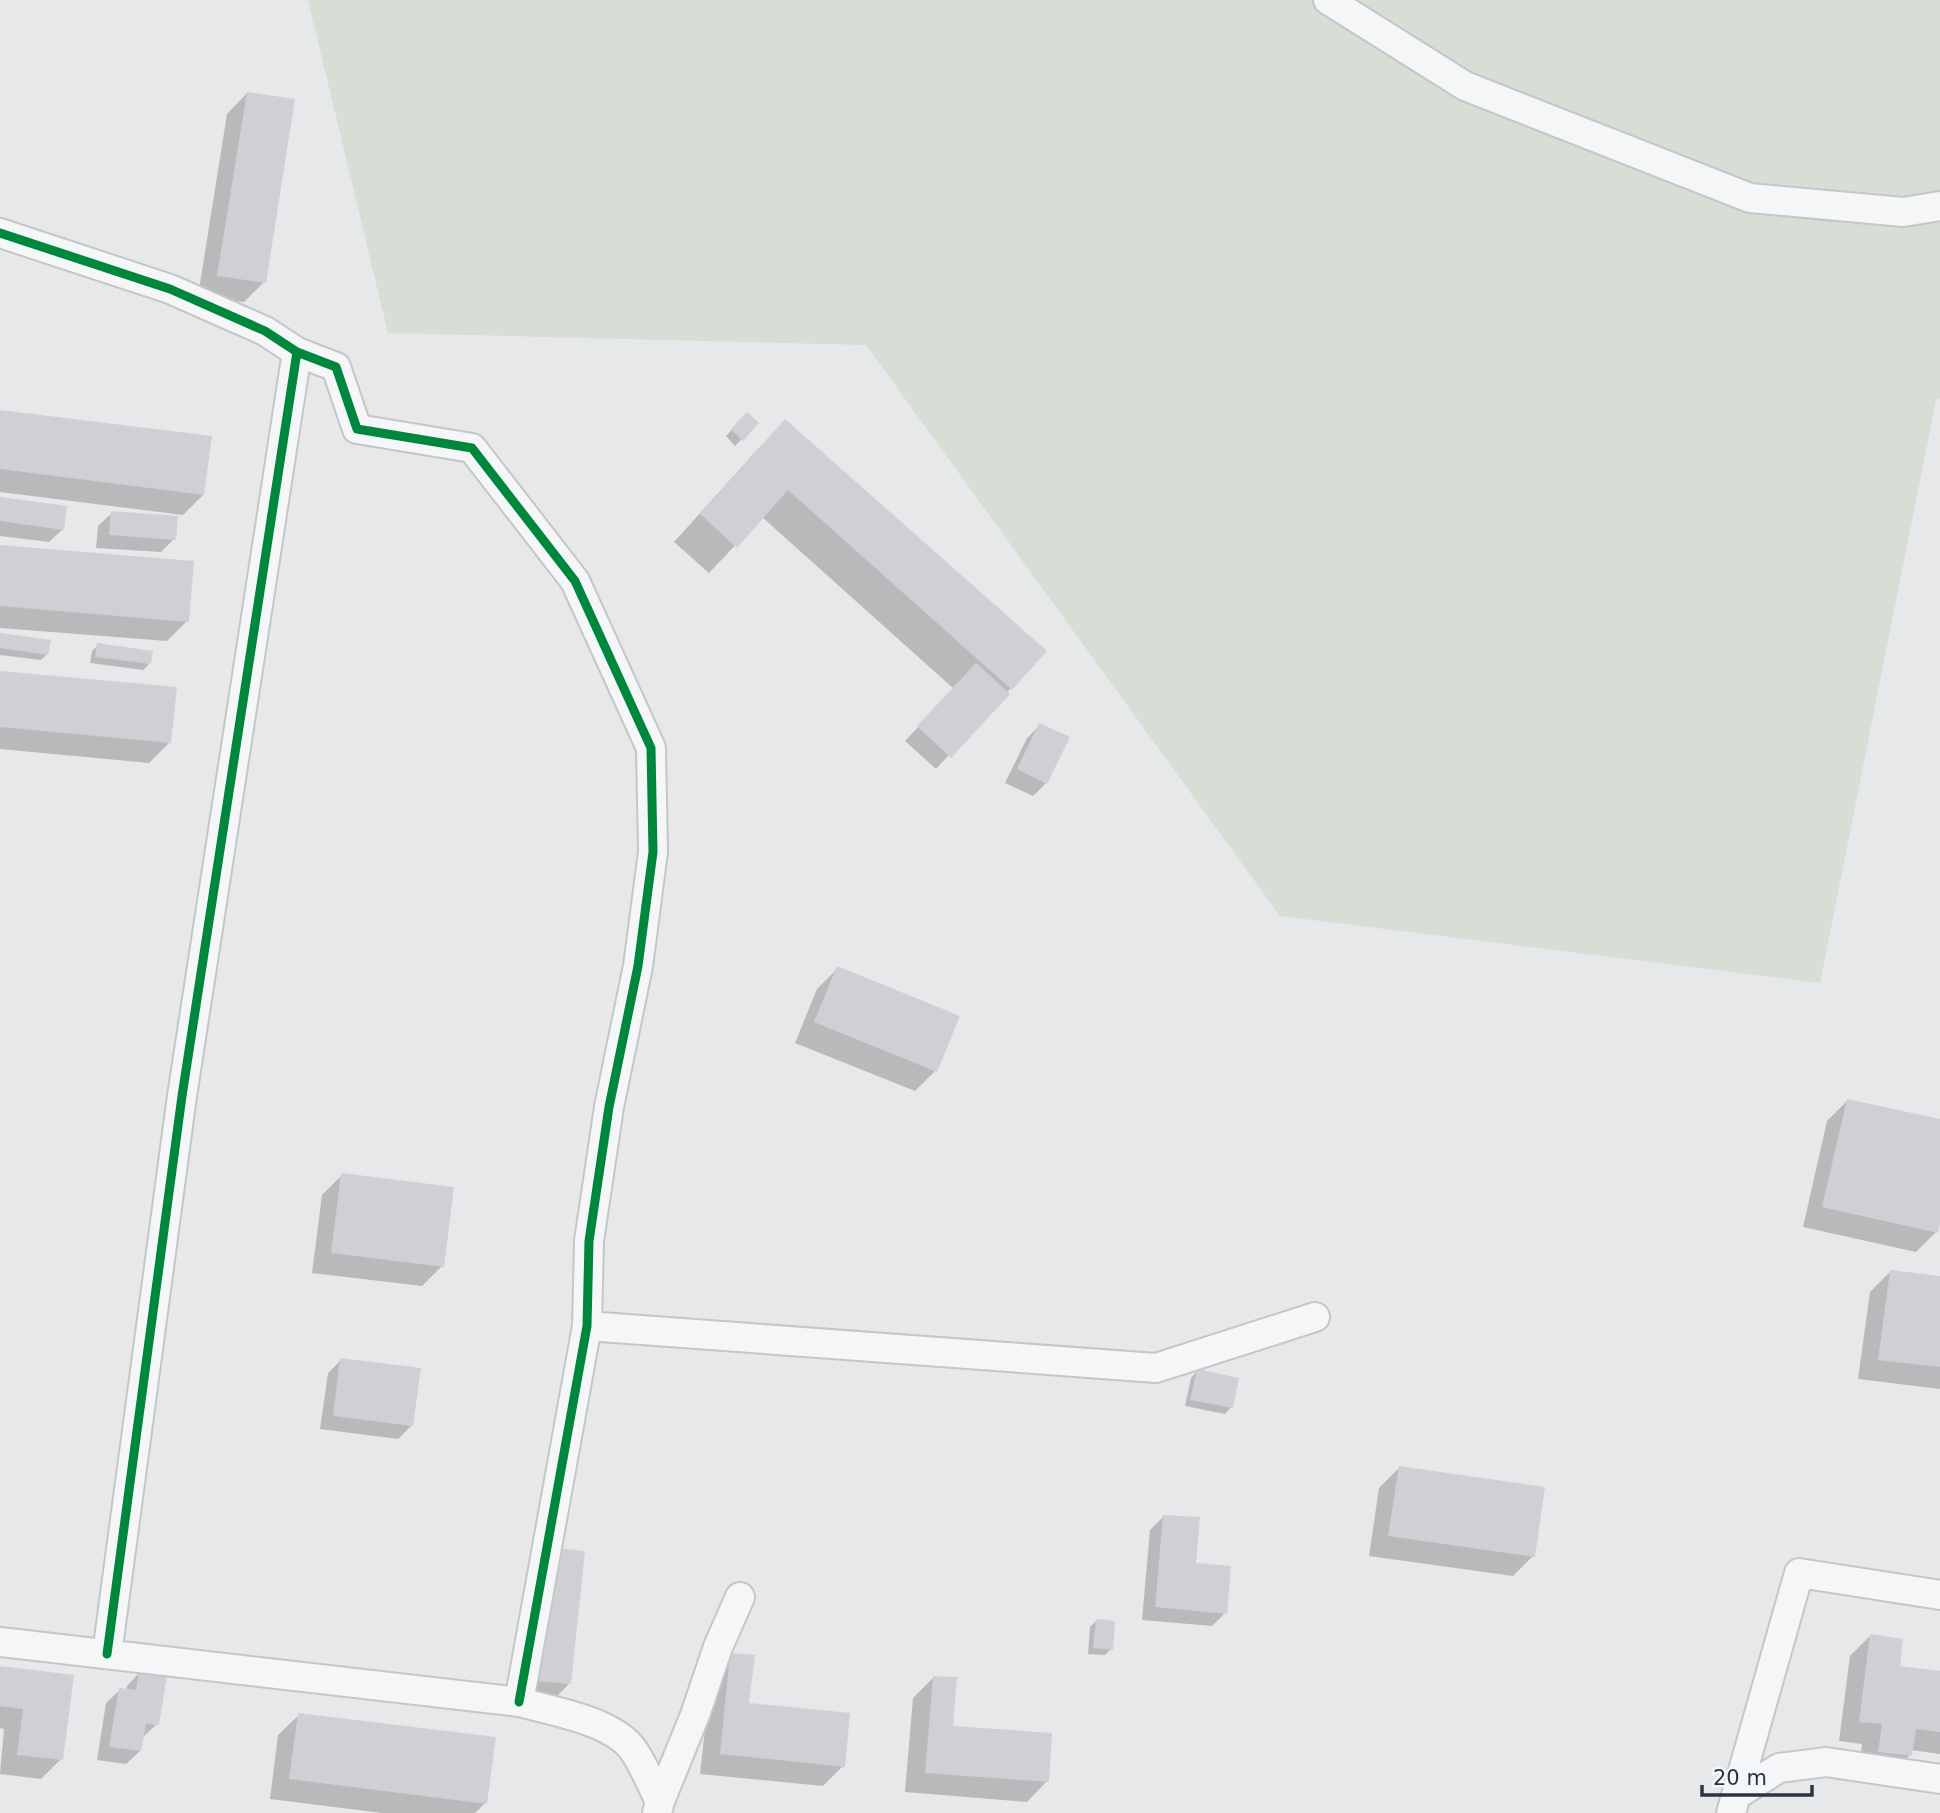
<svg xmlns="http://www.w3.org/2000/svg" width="1940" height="1813" font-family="'DejaVu Sans',sans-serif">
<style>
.green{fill:#d6ded6}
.shadow{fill:#0003}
.building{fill:#ced0d3}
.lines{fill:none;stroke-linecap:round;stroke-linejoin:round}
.minor-casing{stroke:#c4c6c8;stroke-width:32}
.minor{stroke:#f5f6f7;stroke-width:28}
.cycleway-casing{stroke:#f4f6f9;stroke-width:13}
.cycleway{stroke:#00873e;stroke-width:9}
</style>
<rect width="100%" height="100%" fill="#e6e8ea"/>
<path class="green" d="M308 0H1940V398L1936 400 1820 983 1280 916 866 345 388 333Z"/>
<path class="shadow" d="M247 93 264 282 244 302 198 296 227 114Z
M0 411 203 495 183 515 0 492Z
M747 414 757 423 735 446 726 436Z
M785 421 1044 652 936 769 905 741 954 689 762 517 709 573 674 542 759 448Z
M0 499 63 529 49 542 0 536Z
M112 513 174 539 161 552 96 548 98 526Z
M0 547 187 621 167 641 0 628Z
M0 635 47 654 41 660 0 655Z
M98 645 149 664 143 670 90 663 92 651Z
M0 673 169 743 149 763 0 749Z
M1040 725 1046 783 1033 796 1005 783 1027 738Z
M837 969 935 1071 915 1091 795 1043 817 989Z
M1847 1101 1940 1121V1215L1936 1232 1916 1252 1803 1227 1827 1121Z
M342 1175 442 1266 422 1286 312 1273 322 1195Z
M1890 1272 1940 1278V1389L1858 1379 1870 1292Z
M341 1360 412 1425 398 1439 320 1429 328 1373Z
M1197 1371 1231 1407 1225 1414 1185 1406 1191 1378Z
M1399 1468 1533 1556 1513 1576 1369 1556 1379 1488Z
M1163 1517 1225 1613 1212 1626 1142 1620 1150 1530Z
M535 1562 569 1684 556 1697 521 1693Z
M1096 1621 1111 1649 1105 1655 1088 1654 1090 1627Z
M1870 1636 1898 1667 1940 1672V1754L1911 1750 1910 1755 1890 1775 1859 1772 1862 1744 1839 1741 1850 1656Z
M731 1655 747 1705 843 1766 823 1786 700 1774 711 1675Z
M0 1668 61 1759 41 1779 0 1774 4 1729 0 1728Z
M140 1672 157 1724 142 1738 140 1751 126 1764 97 1760 106 1703 120 1690 126 1691 127 1686Z
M934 1677 951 1727 1047 1781 1027 1802 905 1792 913 1698Z
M299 1715 485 1803 475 1813H382L270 1799 278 1735Z"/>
<path class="building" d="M247 92 295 99 266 283 217 276Z
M0 410 212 436 204 495 0 469Z
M747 412 759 423 743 441 731 429Z
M785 419 1047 651 1012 690 788 490 737 548 700 514Z
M0 497 67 506 64 530 0 521Z
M111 511 178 516 176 540 109 535Z
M0 545 194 561 189 622 0 606Z
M0 633 51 640 48 655 0 648Z
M97 643 153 651 151 664 95 657Z
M976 663 1010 694 951 758 917 726Z
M0 671 177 687 171 743 0 727Z
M1039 723 1070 737 1047 784 1017 769Z
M837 966 960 1016 937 1072 814 1022Z
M1847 1099 1940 1119V1223L1938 1233 1822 1207Z
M341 1173 454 1187 444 1267 331 1253Z
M1890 1270 1940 1276V1367L1878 1360Z
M340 1358 421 1368 413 1426 333 1416Z
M1197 1369 1239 1378 1233 1408 1190 1400Z
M1399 1466 1545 1487 1535 1557 1388 1536Z
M1163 1515 1200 1517 1196 1563 1231 1566 1227 1614 1155 1607Z
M548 1547 585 1551 571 1684 533 1681Z
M1096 1619 1115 1621 1113 1650 1093 1648Z
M1870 1634 1903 1639 1900 1666 1940 1671V1732L1916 1729 1912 1756 1878 1752 1882 1724 1859 1722Z
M730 1653 755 1655 749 1703 850 1713 845 1767 720 1754Z
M0 1666 74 1675 63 1760 17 1755 23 1709 0 1706Z
M139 1671 167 1675 159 1725 146 1724 141 1751 109 1747 119 1688 136 1690Z
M933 1676 957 1677 953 1726 1052 1733 1049 1782 925 1773Z
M298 1713 496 1737 487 1804 289 1779Z"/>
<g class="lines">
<g class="minor-casing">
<path id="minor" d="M1328 0 1465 86 1750 198 1903 212 1940 206
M0 233 170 289 265 331 297 352 336 367 357 429 472 448 575 581 651 748 653 852 638 966 609 1107 589 1241 587 1326 519 1702
M587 1326 1156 1368 1315 1317
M0 1642 519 1702C553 1711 614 1721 634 1751 644 1766 651 1784 660 1801
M107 1654 182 1096 297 352
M1738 1794 1779 1768 1826 1762 1940 1779
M657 1813 660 1801 695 1715 718 1647 740 1597
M1731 1813 1799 1573 1940 1595"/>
</g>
<use href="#minor" class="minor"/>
<g class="cycleway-casing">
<path id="cycleway" d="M0 233 170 289 265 331 297 352 336 367 357 429 472 448 575 581 651 748 653 852 638 966 609 1107 589 1241 587 1326 519 1702
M107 1654 182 1096 297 352"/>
</g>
<use href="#cycleway" class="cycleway"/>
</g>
<path d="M1702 1785v10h110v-10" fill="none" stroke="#2b3445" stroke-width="3.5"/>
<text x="1713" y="1785" font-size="21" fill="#2b3445" stroke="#f4f6f9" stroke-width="5" paint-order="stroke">20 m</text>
</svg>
